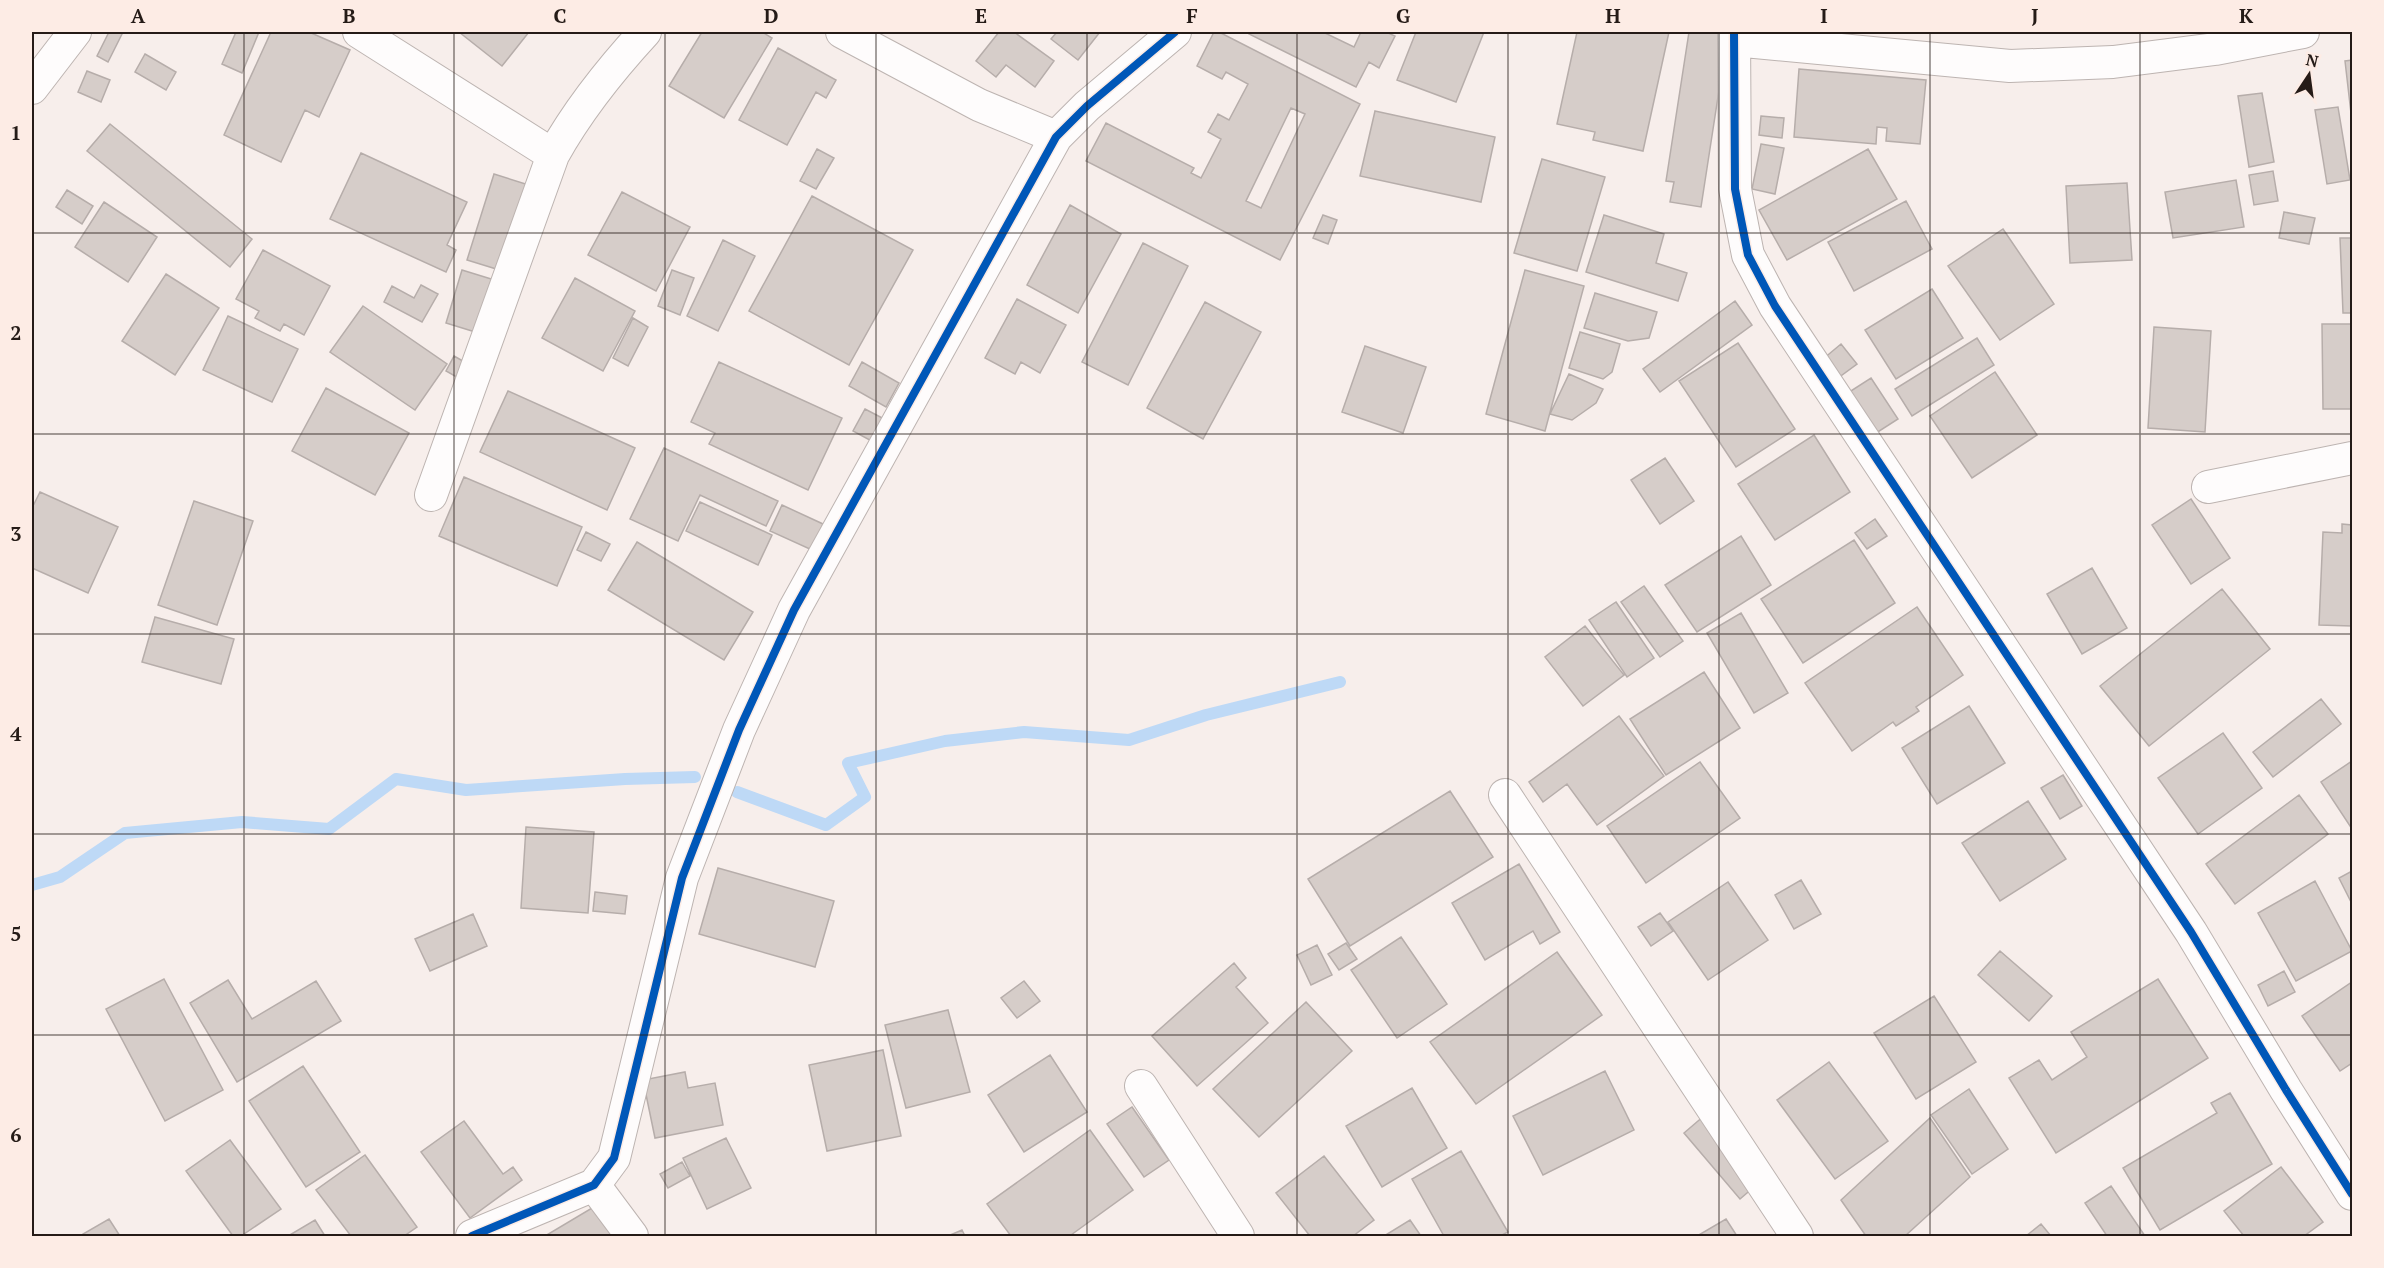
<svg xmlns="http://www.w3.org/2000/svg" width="2384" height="1268" font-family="'PT Serif',serif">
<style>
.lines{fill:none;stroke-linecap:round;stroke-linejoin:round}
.stream{stroke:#bed9f6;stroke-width:12}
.building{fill:#d6cdc9;stroke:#b6adaa;stroke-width:1.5;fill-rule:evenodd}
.minor-casing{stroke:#bdb4b1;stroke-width:34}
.minor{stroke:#fefcfc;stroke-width:32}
.cycleway-casing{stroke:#fdece5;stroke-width:11}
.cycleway{stroke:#0057b8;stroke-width:8}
.grid{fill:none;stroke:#251b17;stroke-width:1.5;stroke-opacity:0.55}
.neatline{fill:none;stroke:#251b17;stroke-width:2}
.grid-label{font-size:20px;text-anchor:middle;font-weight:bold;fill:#251b17}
</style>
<rect width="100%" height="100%" fill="#f7eeeb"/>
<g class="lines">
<path class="stream" d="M737 792 826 825 865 797 848 763 945 741 1024 732 1129 740 1206 715 1340 682
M32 885 60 877 125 833 242 822 329 829 396 779 466 790 625 779 695 777"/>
</g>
<path class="building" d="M109 32H123L108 62 97 56Z
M236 32H259L242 73 222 64Z
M271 32H309L350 50 319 117 305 110 281 162 224 135Z
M459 32H529L502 66Z
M702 32H762L772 38 724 118 669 86Z
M999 32H1014L1054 61 1035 87 1006 65 996 77 976 61Z
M1057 32H1100L1078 60 1051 39Z
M1214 32H1219L1360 104 1280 260 1086 161 1106 123 1194 168 1191 173 1201 178 1221 139 1208 132 1218 114 1229 120 1248 84 1226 72 1222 79 1197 66ZM1291 108 1305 114 1261 208 1246 201Z
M1250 32H1323L1354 47 1361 32H1386L1395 36 1379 68 1369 62 1356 87 1249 34Z
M1416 32H1484L1456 102 1397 80Z
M1577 32H1669L1643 151 1593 140 1595 132 1557 124Z
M1689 32H1728L1701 207 1670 202 1674 182 1666 181Z
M778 48 836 80 826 98 816 92 787 145 739 120Z
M145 54 176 72 166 90 135 72Z
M2352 60V122L2345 61Z
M1799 69 1926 80 1920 144 1886 141 1887 128 1877 127 1876 144 1794 137Z
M87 71 110 80 101 102 78 92Z
M2262 93 2274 162 2249 167 2238 96Z
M2338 107 2350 180 2327 184 2315 110Z
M1375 111 1495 137 1481 202 1360 176Z
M1761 116 1784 118 1782 138 1759 135Z
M110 124 252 239 230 267 87 151Z
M1761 144 1784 148 1775 194 1752 189Z
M817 149 834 158 816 189 800 181Z
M1868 149 1897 199 1787 260 1759 210Z
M361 153 467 202 447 245 456 250 446 272 330 219Z
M1542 159 1605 177 1577 271 1514 253Z
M2273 171 2278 201 2254 205 2249 175Z
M494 174 532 186 506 272 467 260Z
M2236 180 2244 227 2173 238 2165 192Z
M2127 183 2132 260 2070 263 2066 186Z
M67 190 93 206 82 224 56 207Z
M622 192 690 227 656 291 588 255Z
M812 196 913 250 849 365 749 311Z
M1906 201 1932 249 1854 291 1828 242Z
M104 202 157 237 128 282 75 247Z
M1070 205 1121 234 1078 313 1027 285Z
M2284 212 2315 218 2309 244 2279 238Z
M1323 215 1337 220 1328 244 1313 238Z
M1604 215 1664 234 1656 263 1687 273 1678 301 1586 272Z
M2003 229 2054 304 2000 340 1948 266Z
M2340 238H2352V313H2343Z
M723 240 755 256 718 331 687 316Z
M1143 243 1188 266 1128 385 1082 362Z
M263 250 330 286 304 335 284 324 280 331 255 318 259 311 236 299Z
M462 270 501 282 485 335 446 323Z
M672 270 694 278 680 315 658 306Z
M1525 270 1584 286 1545 431 1486 414Z
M166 274 219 308 175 375 122 341Z
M575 278 635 311 603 371 542 338Z
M421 285 438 294 422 322 384 302 392 286 414 298Z
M1932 289 1963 338 1896 379 1865 330Z
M1595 293 1657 312 1649 338 1628 341 1584 328Z
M1017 299 1066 325 1040 373 1021 362 1015 374 985 358Z
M1735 301 1752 325 1660 392 1643 369Z
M1205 302 1261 332 1203 439 1147 408Z
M363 306 447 364 415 410 330 352Z
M228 316 298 349 272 402 203 370Z
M633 318 648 327 628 366 613 358Z
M2322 324H2352V409H2323Z
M2154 327 2211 331 2205 432 2148 428Z
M1580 332 1620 344 1612 372 1603 379 1569 368Z
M1977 338 1994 365 1912 416 1895 389Z
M1738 343 1795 429 1736 467 1679 381Z
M1841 344 1857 364 1838 378 1823 359Z
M1365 346 1426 367 1403 433 1342 412Z
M454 356 470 365 462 380 446 371Z
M719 362 842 418 808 490 709 444 715 433 691 422Z
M862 362 899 383 886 407 849 386Z
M1995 372 2037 435 1972 478 1930 416Z
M1569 374 1603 389 1596 403 1572 420 1550 414Z
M1871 378 1898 419 1870 437 1843 396Z
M326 388 409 433 375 495 292 451Z
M508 391 635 448 607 510 480 452Z
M865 409 890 422 877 444 853 431Z
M1814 435 1850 492 1775 540 1738 484Z
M664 448 778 501 766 526 700 495 678 541 630 519Z
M1665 458 1694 501 1660 524 1631 480Z
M464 477 582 527 557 586 439 536Z
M40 492 118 527 88 593 32 568V503L34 504Z
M2191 499 2230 558 2191 584 2152 525Z
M194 501 253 521 217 625 158 605Z
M700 502 772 535 758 565 686 531Z
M782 505 823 524 812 550 770 531Z
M1875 519 1887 536 1867 549 1855 533Z
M2342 524 2352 525V626L2319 625 2323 532 2342 533Z
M586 532 610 544 601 561 577 550Z
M1741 536 1771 585 1697 632 1665 585Z
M1854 540 1895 603 1803 663 1761 599Z
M637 542 753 612 724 660 608 590Z
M2092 568 2127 628 2082 654 2047 594Z
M1644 586 1683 641 1660 657 1621 602Z
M2222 589 2270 649 2149 746 2100 686Z
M1616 602 1654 658 1627 677 1589 620Z
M1917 607 1963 675 1916 707 1919 711 1896 726 1893 722 1852 751 1805 683Z
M1741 613 1788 693 1754 713 1707 633Z
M155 617 234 639 221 684 142 662Z
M1585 626 1624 675 1583 706 1545 657Z
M1704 672 1740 728 1666 775 1630 719Z
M2321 699 2341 724 2273 777 2253 752Z
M1969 706 2005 763 1937 804 1902 748Z
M1619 716 1664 776 1597 825 1567 784 1543 802 1529 782Z
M2223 733 2262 788 2198 834 2158 778Z
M2352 761V829L2321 782Z
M1700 762 1740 818 1646 883 1607 826Z
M2063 775 2082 806 2060 819 2041 788Z
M1450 791 1493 857 1350 946 1308 879Z
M2299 795 2328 834 2235 904 2206 864Z
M2028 801 2066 859 2000 901 1962 843Z
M526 827 594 832 588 913 521 908Z
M1519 864 1560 932 1540 944 1533 931 1485 960 1452 903Z
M718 868 834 901 815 967 699 934Z
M2352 871V904L2339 878Z
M1801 880 1821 914 1794 929 1775 895Z
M2315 881 2352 951 2296 981 2258 913Z
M1728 882 1768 940 1708 980 1668 922Z
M595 892 627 896 625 914 593 911Z
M1660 913 1673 931 1651 946 1638 927Z
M473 914 487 946 430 971 415 939Z
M1401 937 1447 1004 1397 1038 1351 970Z
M1346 943 1357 959 1339 970 1328 954Z
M1317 945 1332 975 1311 985 1297 955Z
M2000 951 2052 996 2029 1021 1978 975Z
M1557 952 1602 1015 1476 1104 1430 1042Z
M1234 963 1246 978 1236 987 1268 1023 1197 1086 1152 1036Z
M2284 971 2295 992 2268 1006 2258 985Z
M164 979 223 1090 165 1121 106 1009Z
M2158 979 2208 1058 2056 1153 2009 1078 2039 1060 2052 1080 2087 1057 2071 1032Z
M228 980 252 1019 316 981 341 1021 237 1082 190 1003Z
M1024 981 1040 1001 1017 1018 1001 998Z
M2352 982V1063L2340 1071 2302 1016Z
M1934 996 1976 1062 1916 1099 1874 1033Z
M1306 1002 1352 1051 1259 1137 1213 1089Z
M948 1010 970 1092 906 1108 885 1025Z
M883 1050 901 1136 827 1151 809 1065Z
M1050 1055 1087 1112 1024 1152 988 1095Z
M1829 1062 1888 1141 1835 1179 1777 1100Z
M303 1066 360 1152 306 1187 249 1101Z
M1605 1071 1634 1130 1543 1175 1513 1116Z
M685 1072 688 1088 715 1083 723 1125 655 1138 643 1080Z
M1412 1088 1447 1148 1382 1187 1346 1126Z
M1969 1089 2008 1149 1972 1174 1931 1115Z
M2230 1093 2272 1164 2160 1230 2123 1168 2217 1113 2211 1103Z
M1132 1107 1169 1160 1144 1177 1107 1124Z
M1705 1115 1761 1181 1740 1199 1684 1133Z
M1930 1118 1970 1177 1905 1236H1866L1841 1200Z
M464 1121 503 1174 513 1167 522 1180 470 1218 421 1152Z
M1090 1130 1133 1190 1071 1235 1072 1236H1011L987 1204Z
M726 1138 751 1188 707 1209 683 1158Z
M230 1140 281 1209 241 1236H233L186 1171Z
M1461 1151 1508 1232 1500 1236H1444L1412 1179Z
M365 1155 417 1227 404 1236H351L316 1190Z
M1324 1156 1374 1220 1353 1236H1310L1276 1193Z
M682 1162 690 1176 668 1188 660 1174Z
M2281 1167 2323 1222 2304 1236H2244L2224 1211Z
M2111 1186 2145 1236H2107L2085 1203Z
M597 1205 617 1236H545Z
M109 1219 120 1236H84L83 1234Z
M1726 1219 1737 1236H1697Z
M315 1220 325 1236H288Z
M1410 1220 1421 1236H1384Z
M2041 1224 2051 1236H2026Z
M962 1230 965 1236H948Z"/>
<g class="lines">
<g class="minor-casing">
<path id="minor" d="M359 32 553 155
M842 32 979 105 1056 137
M1734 32 1735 189 1748 255 1775 306 2191 932 2286 1090 2352 1194
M1734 40 2010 66 2113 62 2215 49 2303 32
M32 88 75 32
M2208 487 2352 458
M431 495 553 155C578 110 610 70 645 32
M1505 795 1797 1236
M1141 1086 1238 1236
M594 1185 632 1236
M472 1236 594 1185 614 1158 682 878 739 730 794 610 1056 137 1087 106 1175 32"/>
</g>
<use href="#minor" class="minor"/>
<g class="cycleway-casing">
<path id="cycleway" d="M1734 32 1735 189 1748 255 1775 306 2191 932 2286 1090 2352 1194
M472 1236 594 1185 614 1158 682 878 739 730 794 610 1056 137 1087 106 1175 32"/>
</g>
<use href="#cycleway" class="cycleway"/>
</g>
<path class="grid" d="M244 32V1236M454 32V1236M665 32V1236M876 32V1236M1087 32V1236M1297 32V1236M1508 32V1236M1719 32V1236M1930 32V1236M2140 32V1236M32 233H2352M32 434H2352M32 634H2352M32 834H2352M32 1035H2352"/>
<rect width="2384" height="1268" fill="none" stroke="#fdece5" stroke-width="66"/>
<g transform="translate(2309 75) rotate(13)" stroke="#fdece5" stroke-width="4.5" paint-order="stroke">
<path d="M0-4.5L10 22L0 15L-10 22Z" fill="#251b17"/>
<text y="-9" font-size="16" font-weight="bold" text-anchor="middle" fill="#251b17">N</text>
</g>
<rect x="33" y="33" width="2318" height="1202" class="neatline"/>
<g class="grid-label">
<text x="138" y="23">A</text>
<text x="349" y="23">B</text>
<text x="560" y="23">C</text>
<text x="771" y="23">D</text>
<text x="981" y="23">E</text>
<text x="1192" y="23">F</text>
<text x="1403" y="23">G</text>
<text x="1613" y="23">H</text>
<text x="1824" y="23">I</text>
<text x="2035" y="23">J</text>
<text x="2246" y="23">K</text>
<text x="16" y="140">1</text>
<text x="16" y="340">2</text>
<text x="16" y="541">3</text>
<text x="16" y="741">4</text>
<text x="16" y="941">5</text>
<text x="16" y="1142">6</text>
</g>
</svg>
